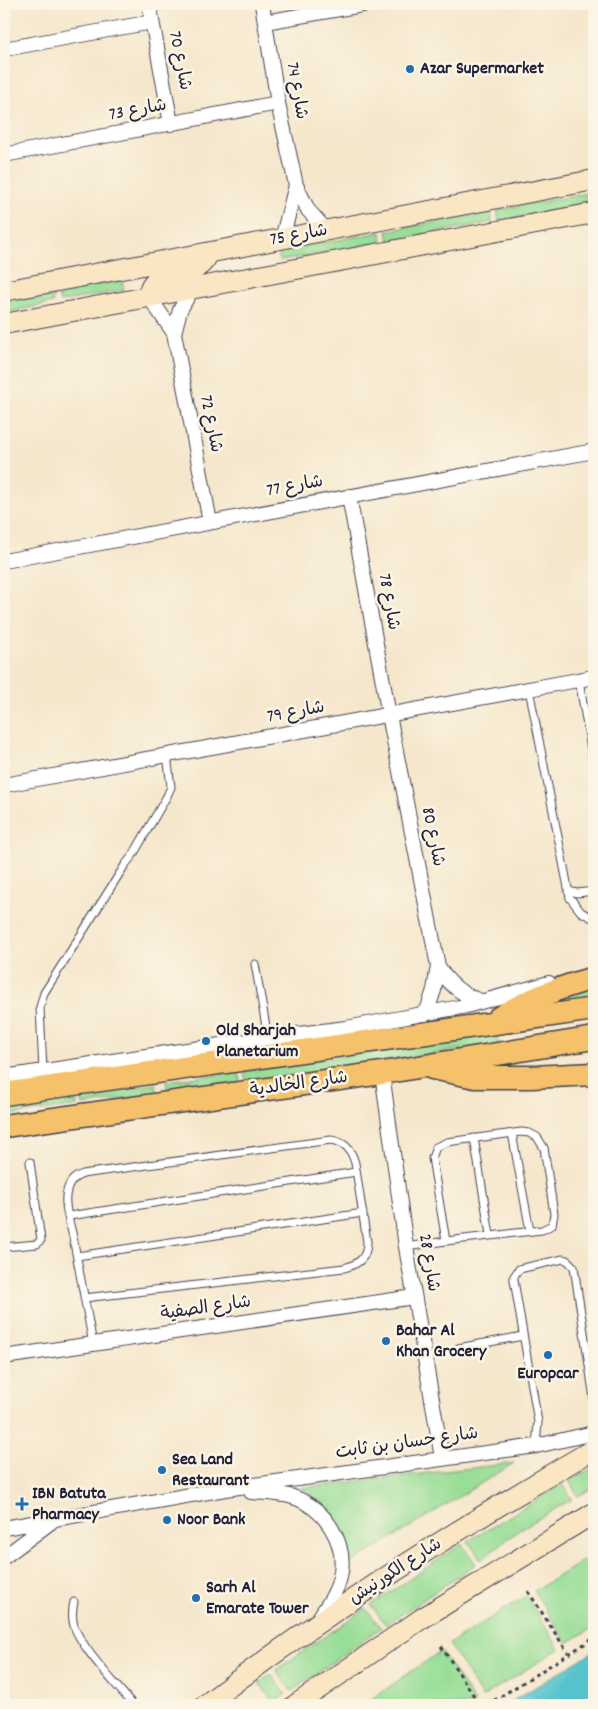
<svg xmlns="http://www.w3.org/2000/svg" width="598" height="1709" font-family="Dekko,'Playpen Sans Arabic',sans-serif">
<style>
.green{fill:#99de97;stroke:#5e8069}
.water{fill:#56c3cd;stroke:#3c7284}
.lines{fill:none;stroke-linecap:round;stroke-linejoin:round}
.lane-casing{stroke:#424051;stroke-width:9}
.street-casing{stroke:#424051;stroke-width:16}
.secondary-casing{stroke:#424051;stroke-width:22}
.primary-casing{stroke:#424051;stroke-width:25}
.path{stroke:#424051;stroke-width:3;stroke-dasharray:4 4;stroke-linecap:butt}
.lane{stroke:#fff;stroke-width:7}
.street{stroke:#fff;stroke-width:14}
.secondary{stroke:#fbe6c4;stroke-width:20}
.primary{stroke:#f5c16b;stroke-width:22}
.poi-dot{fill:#1f6fb2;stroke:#fcf5e5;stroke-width:2}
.labels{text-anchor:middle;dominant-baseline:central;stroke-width:5;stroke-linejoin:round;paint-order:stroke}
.street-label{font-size:18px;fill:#22223b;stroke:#fcf5e5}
.poi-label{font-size:18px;font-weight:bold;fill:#22223b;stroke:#fcf5e5;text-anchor:start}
</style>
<rect width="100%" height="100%" fill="#fcf5e5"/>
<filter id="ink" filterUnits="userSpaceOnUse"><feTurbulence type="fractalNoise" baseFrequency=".02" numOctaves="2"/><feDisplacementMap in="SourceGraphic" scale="10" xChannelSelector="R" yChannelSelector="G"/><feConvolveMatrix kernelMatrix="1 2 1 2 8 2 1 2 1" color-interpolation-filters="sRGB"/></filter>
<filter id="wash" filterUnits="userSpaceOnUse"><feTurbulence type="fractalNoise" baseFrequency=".0096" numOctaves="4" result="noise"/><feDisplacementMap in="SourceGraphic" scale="20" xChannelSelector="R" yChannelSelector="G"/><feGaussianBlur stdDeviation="1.12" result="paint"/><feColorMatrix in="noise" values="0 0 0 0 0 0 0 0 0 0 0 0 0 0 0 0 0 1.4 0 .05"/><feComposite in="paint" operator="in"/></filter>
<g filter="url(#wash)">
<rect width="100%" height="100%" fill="#f5e7cc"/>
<path class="green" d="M594 192V203L499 221 497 210Z
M491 212 492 222 389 241 387 231Z
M381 232 382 242 280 261 278 251Z
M122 280 124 290 60 302 57 292Z
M51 293 53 303 4 313V302Z
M594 988V995L539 1004Z
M497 1033 499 1044 246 1082 244 1071Z
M239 1072 240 1083 168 1093 166 1081Z
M156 1084 158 1094 83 1105 81 1096Z
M76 1096 77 1106 4 1116V1106Z
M514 1463 350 1564C347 1521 336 1513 302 1488Z
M594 1467V1487L578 1496 569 1481Z
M563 1484 572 1499 519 1530 481 1560 468 1541Z
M462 1544 476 1564 386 1625 371 1605Z
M594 1554V1627L567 1643 534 1591Z
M526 1596 559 1649 482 1697 449 1644Z
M366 1608 381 1628 292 1691 276 1670Z
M441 1651 475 1703 471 1705H368L366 1703Z
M271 1674 286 1694 274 1703 259 1683Z"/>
<path class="water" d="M594 1651V1705H506Z"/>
</g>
<g filter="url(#ink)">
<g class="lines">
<g class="lane-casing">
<path id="lane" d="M579 680 594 766
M529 689 570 898 581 912 594 919
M568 891 577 893 594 891
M255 964 268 1038
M43 1071 40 1007 44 993 125 865 133 855 167 796 171 787 167 755
M521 1132 529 1133 537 1137 544 1148 554 1214 552 1225 542 1230 446 1241 432 1158 436 1147 447 1142Z
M512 1133 530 1231
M474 1138 490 1235
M69 1216 356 1172
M4 1247 37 1244 41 1240 30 1162
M406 1247 446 1241
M77 1256 363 1213
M84 1298 344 1268C359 1264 367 1258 367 1242L355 1163C351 1149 345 1142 331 1140L89 1173C79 1174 70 1179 67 1191 63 1204 70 1223 73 1237 80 1273 86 1308 93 1344
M458 1348 523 1336
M536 1446 538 1422 514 1280V1276L519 1269 563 1259 567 1260 574 1267 594 1398
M74 1602C72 1610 72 1618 74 1626 82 1649 117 1685 133 1705"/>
</g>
<g class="street-casing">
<path id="street" d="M149 4 171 124
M262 4 278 103 296 185 308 210 326 230
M265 22 368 4
M4 49 152 22
M4 155 278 103
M282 239 296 185
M149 297 174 333 210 522
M174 333 180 310 192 289
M349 496 389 715 438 966 434 990 426 1014
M4 561 594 451
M4 785 594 677
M438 966C448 984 461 995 481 1001
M382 1073 406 1247 442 1458
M4 1077 268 1038 346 1028 466 1006 549 983
M4 1357 414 1297
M251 1492C264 1493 280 1493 293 1497 325 1508 348 1543 340 1577 337 1592 327 1606 319 1618
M4 1528 225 1489 536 1446 594 1433
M4 1557 51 1522"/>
</g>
<g class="secondary-casing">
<path id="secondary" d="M4 291 594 180
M149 297C148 273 175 275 192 270 200 267 205 261 209 253
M4 324 594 213
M205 1705C328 1611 460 1527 594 1449
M295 1705 421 1619 594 1513"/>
</g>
<g class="primary-casing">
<path id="primary" d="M499 1018C528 999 561 987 594 978
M432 1068 475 1077H531L594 1074
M4 1094 594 1009
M4 1126 382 1073 594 1038"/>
</g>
<path class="path" d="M528 1591 568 1653
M441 1646 480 1705
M358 1703 360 1705
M487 1705 594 1638"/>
<use href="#lane" class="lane"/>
<use href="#street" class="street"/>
<use href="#secondary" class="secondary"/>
<use href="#primary" class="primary"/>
</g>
</g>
<g class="poi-dot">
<circle cx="410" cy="69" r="5"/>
<circle cx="206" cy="1041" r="5"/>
<circle cx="386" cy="1341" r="5"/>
<circle cx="548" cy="1355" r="5"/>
<circle cx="162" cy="1470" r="5"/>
<path d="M19.5 1496.5h5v5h5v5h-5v5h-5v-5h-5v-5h5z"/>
<circle cx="167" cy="1520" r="5"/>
<circle cx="196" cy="1598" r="5"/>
</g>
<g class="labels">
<g class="street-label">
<text transform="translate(179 61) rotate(79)">شارع 70</text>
<text transform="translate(296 91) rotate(80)">شارع 74</text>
<text transform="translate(138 111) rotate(-10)">شارع 73</text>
<text transform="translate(299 236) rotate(-10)">شارع 75</text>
<text transform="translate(210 424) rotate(79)">شارع 72</text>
<text transform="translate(295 487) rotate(-10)">شارع 77</text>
<text transform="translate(388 602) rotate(80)">شارع 78</text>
<text transform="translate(296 713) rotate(-10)">شارع 79</text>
<text transform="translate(432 837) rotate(79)">شارع 80</text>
<text transform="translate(299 1085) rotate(-8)">شارع الخالدية</text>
<text transform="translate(428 1263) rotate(81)">شارع 28</text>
<text transform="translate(206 1309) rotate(-8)">شارع الصفية</text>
<text transform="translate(407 1444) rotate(-8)">شارع حسان بن ثابت</text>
<text transform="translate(396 1572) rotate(-33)">شارع الكورنيش</text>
</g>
<g class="poi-label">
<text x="420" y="69">Azar Supermarket</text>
<text x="216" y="1031">Old Sharjah<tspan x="216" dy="21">Planetarium</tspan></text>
<text x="396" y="1331">Bahar Al<tspan x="396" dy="21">Khan Grocery</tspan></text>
<text x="548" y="1374" text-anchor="middle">Europcar</text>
<text x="172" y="1460">Sea Land<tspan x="172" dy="21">Restaurant</tspan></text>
<text x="32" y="1494">IBN Batuta<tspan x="32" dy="21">Pharmacy</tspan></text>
<text x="177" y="1520">Noor Bank</text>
<text x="206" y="1588">Sarh Al<tspan x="206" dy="21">Emarate Tower</tspan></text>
</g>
</g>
<rect width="598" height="1709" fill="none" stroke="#fcf5e5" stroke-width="20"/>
</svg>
